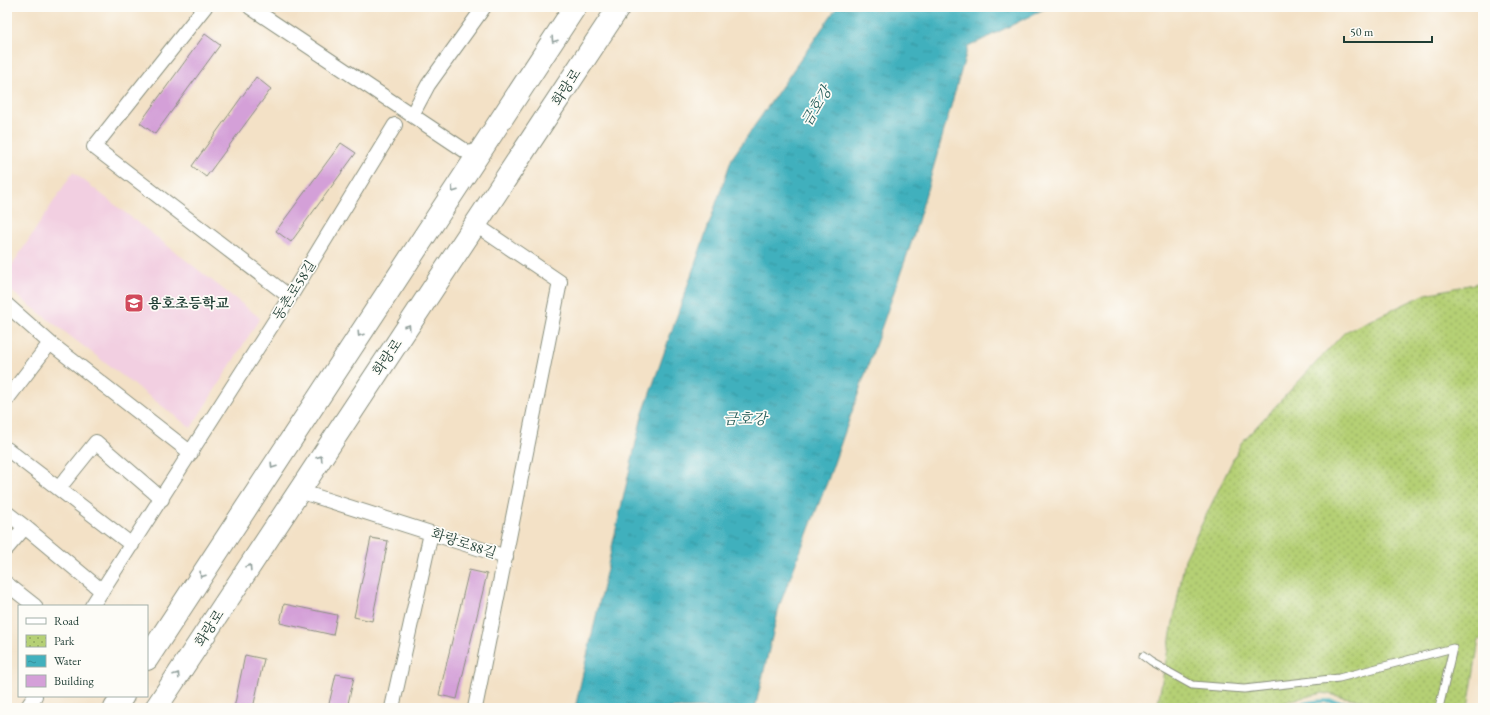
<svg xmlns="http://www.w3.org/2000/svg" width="1490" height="715" font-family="'EB Garamond','Noto Serif KR',serif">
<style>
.built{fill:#f2cfe1}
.park{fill:url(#park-dots);stroke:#6a8654}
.water{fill:url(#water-ripples);stroke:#307678}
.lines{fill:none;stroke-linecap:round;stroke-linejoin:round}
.stream{stroke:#41b0bd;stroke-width:3.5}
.building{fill:#d4a0d8}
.lane-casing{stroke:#898f7d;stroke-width:9}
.street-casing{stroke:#898f7d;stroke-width:16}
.primary-casing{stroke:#898f7d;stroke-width:24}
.lane{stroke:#fff;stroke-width:7}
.street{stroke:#fff;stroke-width:14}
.primary{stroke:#fff;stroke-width:22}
.oneway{stroke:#8f9e9a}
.labels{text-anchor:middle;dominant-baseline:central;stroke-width:3.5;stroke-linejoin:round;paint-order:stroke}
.street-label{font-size:14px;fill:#1f3d34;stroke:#fdfcf7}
.poi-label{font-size:14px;font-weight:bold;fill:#1f3d34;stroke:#fdfcf7;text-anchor:start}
.water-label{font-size:15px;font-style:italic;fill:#29605d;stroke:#fdfcf7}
</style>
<defs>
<pattern id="park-dots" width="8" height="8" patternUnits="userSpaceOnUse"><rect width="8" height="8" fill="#b5d075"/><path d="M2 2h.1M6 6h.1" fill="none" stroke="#93aa61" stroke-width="1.8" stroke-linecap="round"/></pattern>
<pattern id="water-ripples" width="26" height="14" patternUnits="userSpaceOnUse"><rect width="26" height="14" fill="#41b0bd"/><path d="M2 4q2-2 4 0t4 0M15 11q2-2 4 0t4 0" fill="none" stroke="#36909a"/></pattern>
</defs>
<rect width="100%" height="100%" fill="#fdfcf7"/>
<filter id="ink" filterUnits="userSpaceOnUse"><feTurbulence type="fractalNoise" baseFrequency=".025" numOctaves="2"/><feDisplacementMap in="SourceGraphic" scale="8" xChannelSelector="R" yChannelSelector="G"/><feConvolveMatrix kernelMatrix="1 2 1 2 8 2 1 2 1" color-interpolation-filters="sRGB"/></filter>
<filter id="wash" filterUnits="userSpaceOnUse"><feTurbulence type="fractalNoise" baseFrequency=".012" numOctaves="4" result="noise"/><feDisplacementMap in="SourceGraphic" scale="16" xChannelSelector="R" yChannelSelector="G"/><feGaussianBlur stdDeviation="0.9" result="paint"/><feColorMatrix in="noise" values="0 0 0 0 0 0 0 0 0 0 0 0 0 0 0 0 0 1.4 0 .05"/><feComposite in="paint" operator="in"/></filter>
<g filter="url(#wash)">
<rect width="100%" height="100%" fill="#f3e1c6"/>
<path class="built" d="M73 172 260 318 191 428 7 288V273Z"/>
<path class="park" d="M1483 282V639L1479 640 1468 708H1401L1323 693 1291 700 1272 708H1157L1185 559 1241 443 1345 332 1426 294Z"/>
<path class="water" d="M837 7H1048L968 47 914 235 828 480 780 604 755 708H575L642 416 732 158Z"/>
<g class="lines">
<path class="stream" d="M1292 708C1318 696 1347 702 1374 708"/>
</g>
<g id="blocks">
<path class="building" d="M205 34 220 45 155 134 140 123Z
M256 77 271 89 206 177 192 166Z
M341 143 356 153 291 242 276 231Z
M371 538 388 541 372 621 354 617Z
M469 570 487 574 457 699 439 695Z
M284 604 337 615 333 635 280 623Z
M245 655 264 659 253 708H234Z
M336 674 354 677 347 708H328Z"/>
</g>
</g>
<g filter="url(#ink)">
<use href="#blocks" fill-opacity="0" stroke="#898f7d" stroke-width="1"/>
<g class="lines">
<g class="lane-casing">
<path id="lane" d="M1143 656 1151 662 1192 685 1244 689 1339 678 1453 648 1439 708"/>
</g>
<g class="street-casing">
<path id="street" d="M205 7 94 147 290 297
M250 7 476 158
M412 115 428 85 484 7
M7 305 50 343 191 453
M7 399 50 343
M7 449 132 545
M59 488 96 442 162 499
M299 491 506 557
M7 513 25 527
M7 548 25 527 102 591
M7 584 35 606
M92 606 290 297 395 125
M27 708 35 696
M392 708 431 533
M475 708 560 282 476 225"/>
</g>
<g class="primary-casing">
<path id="primary" d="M147 659 575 7
M115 708 123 696
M156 708 619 7"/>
</g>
<use href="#lane" class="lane"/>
<use href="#street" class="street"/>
<use href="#primary" class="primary"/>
</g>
<defs><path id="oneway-chevron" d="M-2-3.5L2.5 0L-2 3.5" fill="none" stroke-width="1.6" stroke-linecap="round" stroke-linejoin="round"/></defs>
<g class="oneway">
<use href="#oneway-chevron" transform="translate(554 40) rotate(123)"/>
<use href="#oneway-chevron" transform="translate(454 190) rotate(123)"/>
<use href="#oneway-chevron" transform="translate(408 327) rotate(-56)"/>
<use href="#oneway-chevron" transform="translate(360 334) rotate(123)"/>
<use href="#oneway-chevron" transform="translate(320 458) rotate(-57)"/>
<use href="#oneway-chevron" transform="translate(273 466) rotate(123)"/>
<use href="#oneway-chevron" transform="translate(249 567) rotate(-57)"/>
<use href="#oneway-chevron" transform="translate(202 575) rotate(123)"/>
<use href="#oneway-chevron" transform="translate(177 675) rotate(-57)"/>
</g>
</g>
<defs>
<g id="school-square" transform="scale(1)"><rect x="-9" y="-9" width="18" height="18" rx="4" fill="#d1495b" stroke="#fdfcf7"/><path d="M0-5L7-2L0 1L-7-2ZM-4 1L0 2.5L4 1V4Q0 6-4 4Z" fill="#fff"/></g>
</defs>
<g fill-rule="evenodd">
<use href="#school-square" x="134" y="303"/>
</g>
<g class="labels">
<g class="street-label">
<text transform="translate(566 87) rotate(-57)">화랑로</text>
<text transform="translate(294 290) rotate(-58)">동촌로58길</text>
<text transform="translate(387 357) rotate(-56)">화랑로</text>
<text transform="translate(464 543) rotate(18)">화랑로88길</text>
<text transform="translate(209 628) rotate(-57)">화랑로</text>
</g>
<g class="poi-label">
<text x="148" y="303">용호초등학교</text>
</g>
<g class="water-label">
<text transform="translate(816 106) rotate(-59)">금호강</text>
<text x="745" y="418">금호강</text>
</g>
</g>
<rect width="1490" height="715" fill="none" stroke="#fdfcf7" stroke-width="24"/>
<rect x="18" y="605" width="130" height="92" fill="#fdfcf7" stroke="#a4b0a9"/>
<rect x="26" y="618" width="20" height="6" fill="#ffffff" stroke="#a4b0a9"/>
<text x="54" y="625" font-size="12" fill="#1f3d34">Road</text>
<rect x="26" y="635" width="20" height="12" fill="url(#park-dots)" stroke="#a4b0a9"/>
<text x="54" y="645" font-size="12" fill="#1f3d34">Park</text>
<rect x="26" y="655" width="20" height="12" fill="url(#water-ripples)" stroke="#a4b0a9"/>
<text x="54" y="665" font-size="12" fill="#1f3d34">Water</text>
<rect x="26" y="675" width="20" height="12" fill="#d4a0d8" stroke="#a4b0a9"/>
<text x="54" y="685" font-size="12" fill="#1f3d34">Building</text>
<path d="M1344 36v6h88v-6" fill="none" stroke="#1f3d34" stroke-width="2"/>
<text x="1350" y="36" font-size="12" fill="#1f3d34" stroke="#fdfcf7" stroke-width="3" paint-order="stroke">50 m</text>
</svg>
